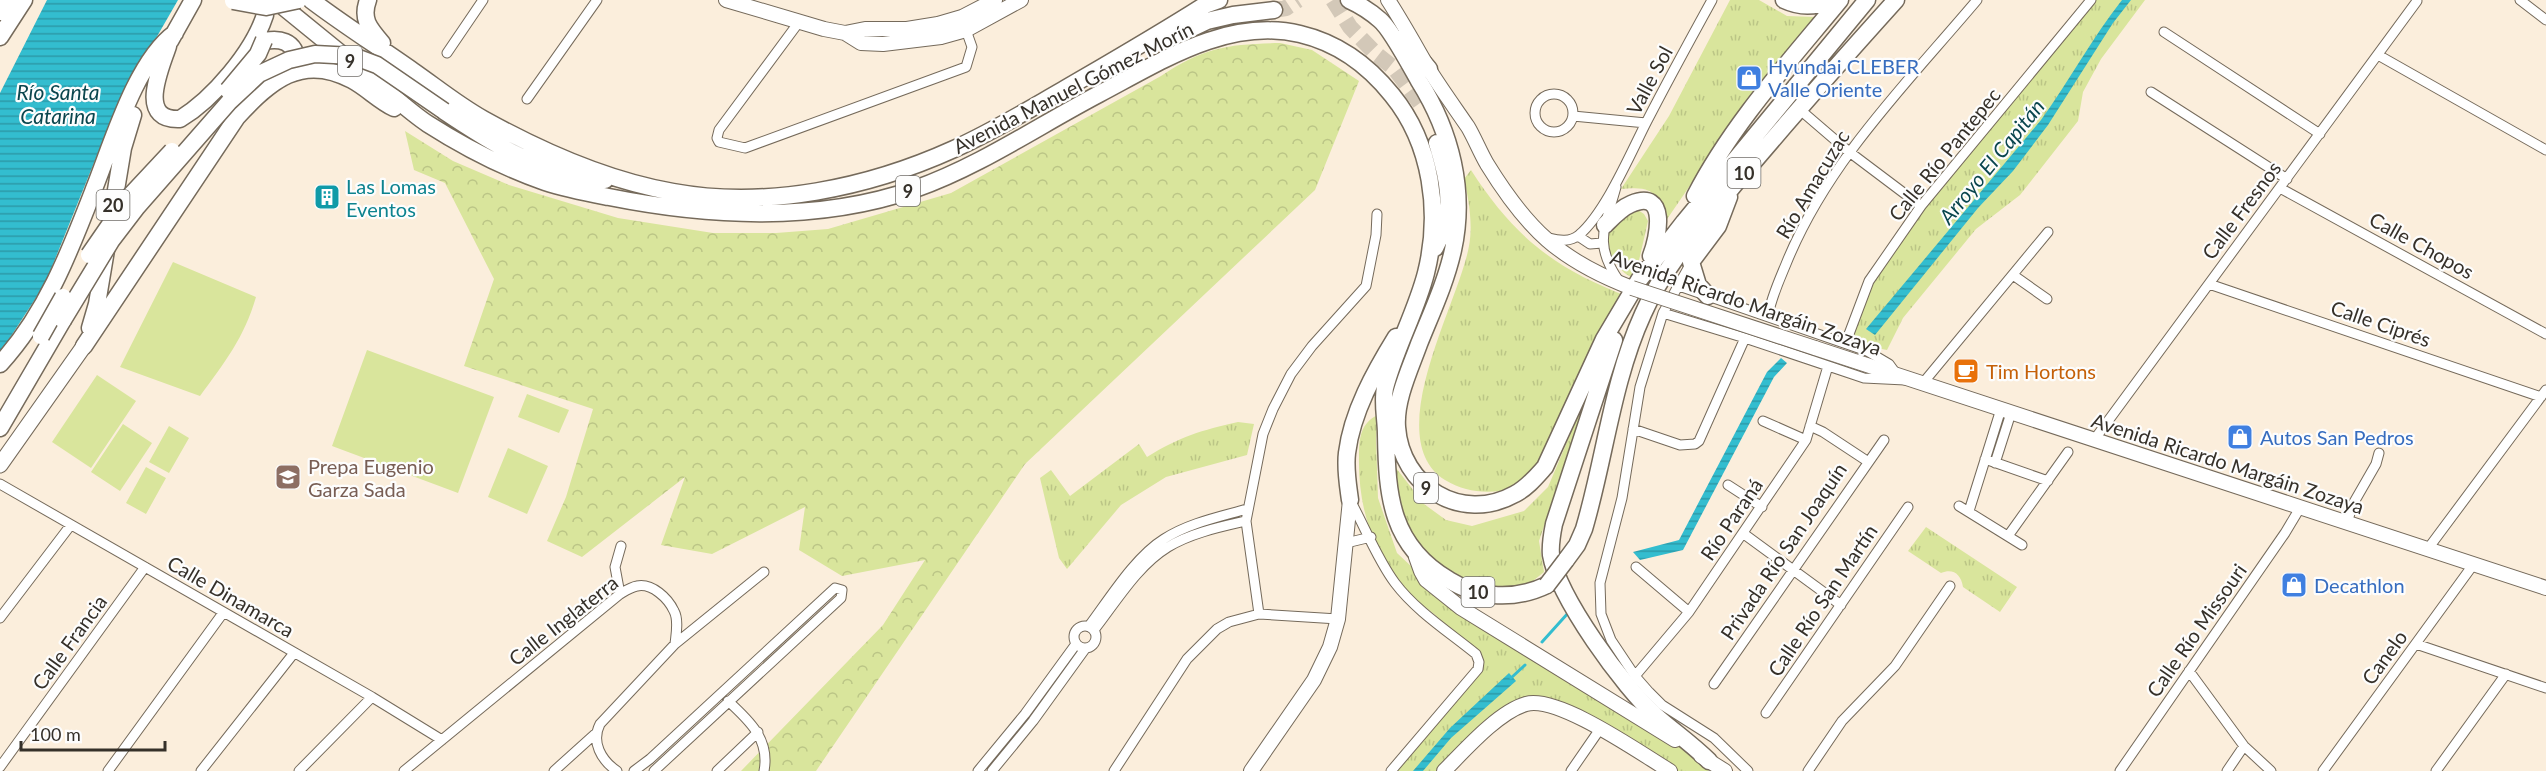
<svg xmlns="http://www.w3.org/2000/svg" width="2546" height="771" font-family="Lato,sans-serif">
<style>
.grass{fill:url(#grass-tufts)}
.forest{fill:url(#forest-crowns)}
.pitch{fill:#d9e59c}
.water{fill:url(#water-rules)}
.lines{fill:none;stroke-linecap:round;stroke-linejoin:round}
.stream{stroke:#33bdcf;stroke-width:3}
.highway-tunnel{stroke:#d3c8b8;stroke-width:16;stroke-dasharray:16 8;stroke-linecap:butt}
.street-casing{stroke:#756a5b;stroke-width:11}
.secondary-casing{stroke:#756a5b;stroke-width:16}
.primary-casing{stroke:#756a5b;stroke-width:17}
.highway-casing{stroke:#756a5b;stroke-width:19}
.street{stroke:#fff;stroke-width:9}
.secondary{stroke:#fff;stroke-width:14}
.primary{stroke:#fff;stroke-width:15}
.highway{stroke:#fff;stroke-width:16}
.secondary-bridge-casing{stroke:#756a5b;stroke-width:16;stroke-linecap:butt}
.highway-bridge-casing{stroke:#756a5b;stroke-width:19;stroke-linecap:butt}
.secondary-bridge{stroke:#fff;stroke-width:14}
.highway-bridge{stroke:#fff;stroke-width:16}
.labels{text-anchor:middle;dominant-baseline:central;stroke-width:4.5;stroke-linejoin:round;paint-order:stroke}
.shield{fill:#fdfdfd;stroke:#716e69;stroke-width:1.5}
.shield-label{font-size:18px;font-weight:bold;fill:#353029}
.shop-label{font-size:20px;fill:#366cbe;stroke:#fdfdfd;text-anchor:start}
.street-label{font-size:20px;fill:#353029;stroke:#fdfdfd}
.culture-label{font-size:20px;fill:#0d838f;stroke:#fdfdfd;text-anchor:start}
.food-label{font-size:20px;fill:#c56008;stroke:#fdfdfd;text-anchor:start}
.education-label{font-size:20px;fill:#785e54;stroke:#fdfdfd;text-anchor:start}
.water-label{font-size:21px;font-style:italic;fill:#0a464e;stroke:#fdfdfd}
</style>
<defs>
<pattern id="grass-tufts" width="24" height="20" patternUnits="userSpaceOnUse" patternTransform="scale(1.5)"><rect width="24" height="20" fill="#d9e59c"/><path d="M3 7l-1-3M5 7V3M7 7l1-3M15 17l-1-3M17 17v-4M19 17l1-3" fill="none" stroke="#bbc586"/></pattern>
<pattern id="forest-crowns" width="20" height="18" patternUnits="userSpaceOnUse" patternTransform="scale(1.5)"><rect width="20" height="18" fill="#d9e59c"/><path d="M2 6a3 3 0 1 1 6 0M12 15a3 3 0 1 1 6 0" fill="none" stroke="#bbc586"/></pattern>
<pattern id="water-rules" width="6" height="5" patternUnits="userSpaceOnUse" patternTransform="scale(1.5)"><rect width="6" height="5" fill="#33bdcf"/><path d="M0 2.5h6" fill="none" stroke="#2c9aa8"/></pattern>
</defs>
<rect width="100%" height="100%" fill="#fbeedc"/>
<path class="grass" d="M1730 0H1759L1787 16 1815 17 1719 143 1661 228C1658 195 1658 185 1621 189L1669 116Z
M2090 0H2145L2101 59 2083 92 2078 121 2020 195 1976 229 1903 318 1887 350 1846 342 1877 268Z
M1471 170C1514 237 1555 269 1629 297 1610 335 1591 373 1573 411 1565 428 1558 448 1547 464 1541 473 1511 490 1501 491 1479 493 1464 491 1445 480 1379 438 1459 303 1469 246 1473 225 1469 200 1464 179Z
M1638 210 1644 214 1648 221 1635 278C1626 276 1621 270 1616 263 1597 238 1610 217 1638 210Z
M1597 371 1539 541 1544 572 1528 585 1502 590 1444 574 1400 521 1393 464 1424 504 1446 520 1472 526 1524 511 1548 487Z
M1378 415 1376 439 1378 498 1397 553 1442 595 1715 765 1708 771H1669L1563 710 1521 706 1444 771H1391L1478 669 1476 654C1459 641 1446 623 1429 610 1422 604 1411 602 1406 594 1374 551 1358 512 1359 457 1359 439 1360 423 1378 415Z
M1238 422 1254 424 1247 455 1166 477 1121 505 1067 569 1059 558 1040 478 1051 470 1070 496 1139 444 1147 457C1179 437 1202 430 1238 422Z
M1926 527 2017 587 2000 612 1963 587C1961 574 1953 568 1941 573L1908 551Z"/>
<path class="forest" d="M1280 43 1312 50 1359 81 1315 190 1025 464 816 771H741L883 625 925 560 842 576 799 550 805 507 712 554 661 545 685 477 582 557 547 541 566 497 593 409 464 366 494 279 445 183 414 170 405 131 453 161 509 185 618 218 713 233H776L828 229 951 193 1161 76C1204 47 1229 44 1280 43Z"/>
<path class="pitch" d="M173 262 256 297C244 338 225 362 200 396L120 367Z
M367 350 494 397 458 493 332 446Z
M97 375 136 401 91 468 52 442Z
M527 394 569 410 559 433 518 417Z
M123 424 152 443 120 491 91 472Z
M169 426 189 438 169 473 149 462Z
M508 448 548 466 527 514 488 497Z
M146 467 166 478 146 514 126 503Z"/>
<path class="water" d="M47 0H178L117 106 45 284 0 353V93Z
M2122 0H2131L2113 23 2048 125 2013 171 1978 208 1875 335 1866 329 2041 120C2069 81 2092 38 2122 0Z
M1781 358 1787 363 1774 377 1683 550 1640 560 1633 552 1679 540 1767 372Z
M1509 673 1516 681 1451 738 1423 771H1413L1450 728Z"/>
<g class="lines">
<path class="stream" d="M1542 642 1569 612
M1511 678 1525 665"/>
<path class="highway-tunnel" d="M1333 0 1350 27 1376 54 1395 69 1420 103
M1274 10 1286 8 1298 0"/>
<g class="street-casing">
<path id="street" d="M2520 0 2546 20
M799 22 719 130 717 138 719 142 745 148 966 67 972 47 966 30
M2164 32 2320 134
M447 53 483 0
M2378 55 2546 150
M2151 92 2287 179
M1535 113a19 19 0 1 1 38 0a19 19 0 1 1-38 0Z
M527 99 597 0
M1798 108 1848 151 1921 206
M1573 116 1646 123
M1616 187C1605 227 1593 244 1619 281
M2280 188 2546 334
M1578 236 1590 244 1602 243
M1549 238C1560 241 1570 242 1579 235 1606 212 1631 152 1647 121 1668 80 1690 40 1712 0
M1691 263 1663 313 1640 387 1622 498 1600 583 1601 614 1611 640 1635 676 1649 692 1662 705 1714 738 1748 771
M2013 275 2047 299
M2209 284 2541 397
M1679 286 1867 351 1889 364 1897 375
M1663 313 1745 338 1864 378 1905 380
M1768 316C1771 298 1779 281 1786 264 1827 162 1907 83 1977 0
M1846 342 1869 281 1921 206 2091 0
M1923 383 2048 232
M1763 421 1806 440
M1810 426 1823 432 1867 461
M1633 429 1680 445 1695 444 1699 441 1745 338
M2094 440 2417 1
M1985 459 2048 481
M1995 463 2011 413
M0 484 372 697 442 740
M1728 485 1762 507
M1350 500C1365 527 1377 559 1395 583 1416 611 1449 632 1476 654L1479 662 1478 669 1391 771
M1959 506 2022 545
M1969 511 2001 409
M2347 523 2353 504 2376 464 2379 453
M1744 534 1841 605
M2008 536 2068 452
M1346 543 1371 537
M2427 550 2546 390
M1636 567 1689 612
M620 594 615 567 621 546
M1259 614 1246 521 1263 434 1273 409 1291 374 1312 346 1366 286 1376 235 1377 214
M0 618 70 526
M1074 637a11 11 0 1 1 22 0a11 11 0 1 1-22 0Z
M1089 626C1110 598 1135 557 1164 539 1189 523 1219 517 1247 509
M1094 630C1116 602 1137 566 1168 547 1191 533 1220 527 1246 521
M675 644 764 572
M2416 644 2546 688
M2189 671 2244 746 2271 771
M1635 676 1689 612 1806 440 1828 366
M1714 684 1884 440
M728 701C750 721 770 740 764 771
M1766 713 1908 507
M0 767 145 567
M108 771 223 613
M201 771 294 653
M299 771 372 697
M404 771 620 594C625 591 631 587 637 586 652 583 668 598 674 611 679 620 676 634 675 644L600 724C591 742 601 760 617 771
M554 771 595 734
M634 771 650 759 835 588 842 590 841 598 654 771
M717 771 758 732
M978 771 1025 714 1076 644
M992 771 1033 721 1085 649
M1114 771 1187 659 1217 629 1229 622 1259 614 1338 619
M1571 771 1600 729
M1808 771 1842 721 1895 666 1950 586
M2120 771 2285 533 2300 508
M2227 771 2244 746
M2323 771 2473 565
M2436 771 2506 674"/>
</g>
<g class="secondary-casing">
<path id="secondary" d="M726 0 824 29 845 33 865 29H907L938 24 962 17 995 0
M1388 0C1403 23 1416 47 1430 71 1442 90 1455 108 1468 127 1475 139 1480 152 1487 164 1527 229 1559 260 1632 288
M845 33 861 43 883 44 941 37 966 30 1021 0
M1815 348 2546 588
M1416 557 1421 571 1426 580 1461 608 1675 740
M1701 756 1725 771
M1251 771 1314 680 1330 647 1338 619 1350 500
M1444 771C1464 751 1498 712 1526 704 1558 695 1640 753 1670 771"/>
</g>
<g class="primary-casing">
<path id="primary" d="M0 465 84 346"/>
</g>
<g class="highway-casing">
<path id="highway" d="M275 0C309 28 343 55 377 83 393 96 410 112 428 124 464 147 505 168 545 182 566 189 588 193 609 197 709 217 817 223 915 189 980 166 1038 126 1099 94 1160 62 1228 17 1300 34 1338 43 1368 65 1392 95 1432 144 1441 213 1426 273 1416 312 1395 349 1385 388 1382 402 1386 420 1386 434 1387 497 1391 546 1449 580 1479 599 1516 600 1547 585
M311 0C344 25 379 47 413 71 436 87 458 105 483 119 539 150 609 181 673 192 767 209 868 188 954 149 992 132 1028 110 1063 90 1111 62 1158 35 1205 5L1219 0
M368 0C361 19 369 28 382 43
M1349 0C1360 5 1371 12 1380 20 1391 29 1411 67 1419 81 1451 132 1466 191 1453 250 1446 282 1431 314 1419 344 1410 369 1395 400 1397 427 1401 486 1461 524 1515 494 1527 488 1536 477 1545 467L1604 339 1639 280 1684 222 1867 0
M1784 0C1799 7 1814 8 1830 0
M0 12 9 0
M0 37 24 0
M1403 38 1429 69
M1169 39 1207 21 1233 15 1274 10
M170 41 193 0
M253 44C278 36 299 38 297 70
M168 46C161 68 136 121 180 119 213 99 253 52 265 15
M444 111C496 146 540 173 605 180
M1695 196C1732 124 1789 62 1840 0
M1605 225C1613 217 1621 208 1631 204 1669 188 1658 238 1651 256
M1435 248C1439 240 1443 231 1446 222 1453 198 1444 166 1437 143
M1708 296 1698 285 1691 262 1718 226 1729 197
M90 328 97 304 123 148 133 115
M1614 340 1554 524C1552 534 1550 545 1551 555 1558 597 1624 688 1656 716 1673 731 1692 744 1709 761
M84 346 237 117C270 81 302 53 352 80 367 88 379 101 394 108
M0 364C46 314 70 251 94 189 112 144 136 61 175 33
M0 428 63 320
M1350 500C1348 485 1345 469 1347 453 1352 412 1375 371 1396 337
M1566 560 1577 545 1584 529C1605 458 1612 382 1643 314 1664 266 1701 226 1734 185 1787 122 1841 61 1896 0"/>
</g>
<use href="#street" class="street"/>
<use href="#secondary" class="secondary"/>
<use href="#primary" class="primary"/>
<use href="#highway" class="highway"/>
<g class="secondary-bridge-casing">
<path id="secondary-bridge" d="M1632 288 1815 348"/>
</g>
<g class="highway-bridge-casing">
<path id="highway-bridge" d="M233 1 266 7 299 0
M228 90 258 54 264 40
M89 255 129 197 172 151
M63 320 111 241 137 207 229 102 259 74 289 60 315 54 353 56 377 65 444 111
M41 336 63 297
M1547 585 1566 560"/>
</g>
<use href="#secondary-bridge" class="secondary-bridge"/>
<use href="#highway-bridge" class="highway-bridge"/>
</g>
<defs>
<g id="shop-square" transform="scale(1.35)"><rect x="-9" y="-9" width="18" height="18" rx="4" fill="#3f7fe0" stroke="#fdfdfd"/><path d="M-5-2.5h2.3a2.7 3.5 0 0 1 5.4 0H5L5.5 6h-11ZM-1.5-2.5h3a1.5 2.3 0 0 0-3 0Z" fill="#fff"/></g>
<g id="building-square" transform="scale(1.35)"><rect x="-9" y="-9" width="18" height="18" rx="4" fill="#0f9aa8" stroke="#fdfdfd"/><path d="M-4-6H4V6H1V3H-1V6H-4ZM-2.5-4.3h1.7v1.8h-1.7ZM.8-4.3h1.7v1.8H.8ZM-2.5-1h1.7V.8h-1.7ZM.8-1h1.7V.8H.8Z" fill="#fff"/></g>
<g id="cafe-square" transform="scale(1.35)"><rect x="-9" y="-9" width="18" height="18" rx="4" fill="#e8710a" stroke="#fdfdfd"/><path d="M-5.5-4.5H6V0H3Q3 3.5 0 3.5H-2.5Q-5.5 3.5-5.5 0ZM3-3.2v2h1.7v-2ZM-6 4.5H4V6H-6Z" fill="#fff"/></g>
<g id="university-square" transform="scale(1.35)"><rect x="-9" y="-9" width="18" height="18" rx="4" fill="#8d6e63" stroke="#fdfdfd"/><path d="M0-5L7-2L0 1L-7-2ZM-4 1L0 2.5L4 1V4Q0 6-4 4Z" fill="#fff"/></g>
</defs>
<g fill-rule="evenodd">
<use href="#shop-square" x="1749" y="78"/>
<use href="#building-square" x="327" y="197"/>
<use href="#cafe-square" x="1966" y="371"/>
<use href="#shop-square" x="2240" y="437"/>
<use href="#university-square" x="288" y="477"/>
<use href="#shop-square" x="2294" y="585"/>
</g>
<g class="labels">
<g class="shield">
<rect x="338" y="46" width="24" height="30" rx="4.5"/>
<rect x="1727.5" y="158" width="33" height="30" rx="4.5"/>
<rect x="896" y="176" width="24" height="30" rx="4.5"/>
<rect x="96.5" y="190" width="33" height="30" rx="4.5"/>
<rect x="1414" y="473" width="24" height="30" rx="4.5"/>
<rect x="1461.5" y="577" width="33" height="30" rx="4.5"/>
</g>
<g class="shield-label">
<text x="350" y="61">9</text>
<text x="1744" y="173">10</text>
<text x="908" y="191">9</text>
<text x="113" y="205">20</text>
<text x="1426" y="488">9</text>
<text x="1478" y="592">10</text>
</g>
<g class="shop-label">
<text x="1768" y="66">Hyundai CLEBER<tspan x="1768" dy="23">Valle Oriente</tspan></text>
<text x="2260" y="437">Autos San Pedros</text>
<text x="2314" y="585">Decathlon</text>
</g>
<g class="street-label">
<text transform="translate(1649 80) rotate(-62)">Valle Sol</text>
<text transform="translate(1073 87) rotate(-27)">Avenida Manuel Gómez Morín</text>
<text transform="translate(1944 154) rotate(-51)">Calle Río Pantepec</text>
<text transform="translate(1812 184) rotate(-59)">Río Amacuzac</text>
<text transform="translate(2241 210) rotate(-53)">Calle Fresnos</text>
<text transform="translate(2422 245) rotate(29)">Calle Chopos</text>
<text transform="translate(1746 302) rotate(19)">Avenida Ricardo Margáin Zozaya</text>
<text transform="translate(2381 323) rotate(19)">Calle Ciprés</text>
<text transform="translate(2228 463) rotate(18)">Avenida Ricardo Margáin Zozaya</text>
<text transform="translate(1731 519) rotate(-56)">Río Paraná</text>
<text transform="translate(1783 551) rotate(-56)">Privada Río San Joaquín</text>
<text transform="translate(231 596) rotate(30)">Calle Dinamarca</text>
<text transform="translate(1822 600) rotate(-56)">Calle Río San Martín</text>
<text transform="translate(563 620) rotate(-38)">Calle Inglaterra</text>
<text transform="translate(2196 630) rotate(-55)">Calle Río Missouri</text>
<text transform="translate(69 642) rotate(-54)">Calle Francia</text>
<text transform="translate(2384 657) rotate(-54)">Canelo</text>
</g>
<g class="culture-label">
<text x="346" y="186">Las Lomas<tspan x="346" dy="23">Eventos</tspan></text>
</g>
<g class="food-label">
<text x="1986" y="371">Tim Hortons</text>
</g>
<g class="education-label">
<text x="308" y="466">Prepa Eugenio<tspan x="308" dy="23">Garza Sada</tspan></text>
</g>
<g class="water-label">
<text x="58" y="91">Río Santa<tspan x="58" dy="24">Catarina</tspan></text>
<text transform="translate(1991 161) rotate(-51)">Arroyo El Capitán</text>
</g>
</g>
<path d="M21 741v9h144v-9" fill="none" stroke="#353029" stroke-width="3"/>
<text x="30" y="741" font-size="18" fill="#353029" stroke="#fdfdfd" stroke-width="4.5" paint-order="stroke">100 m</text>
</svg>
